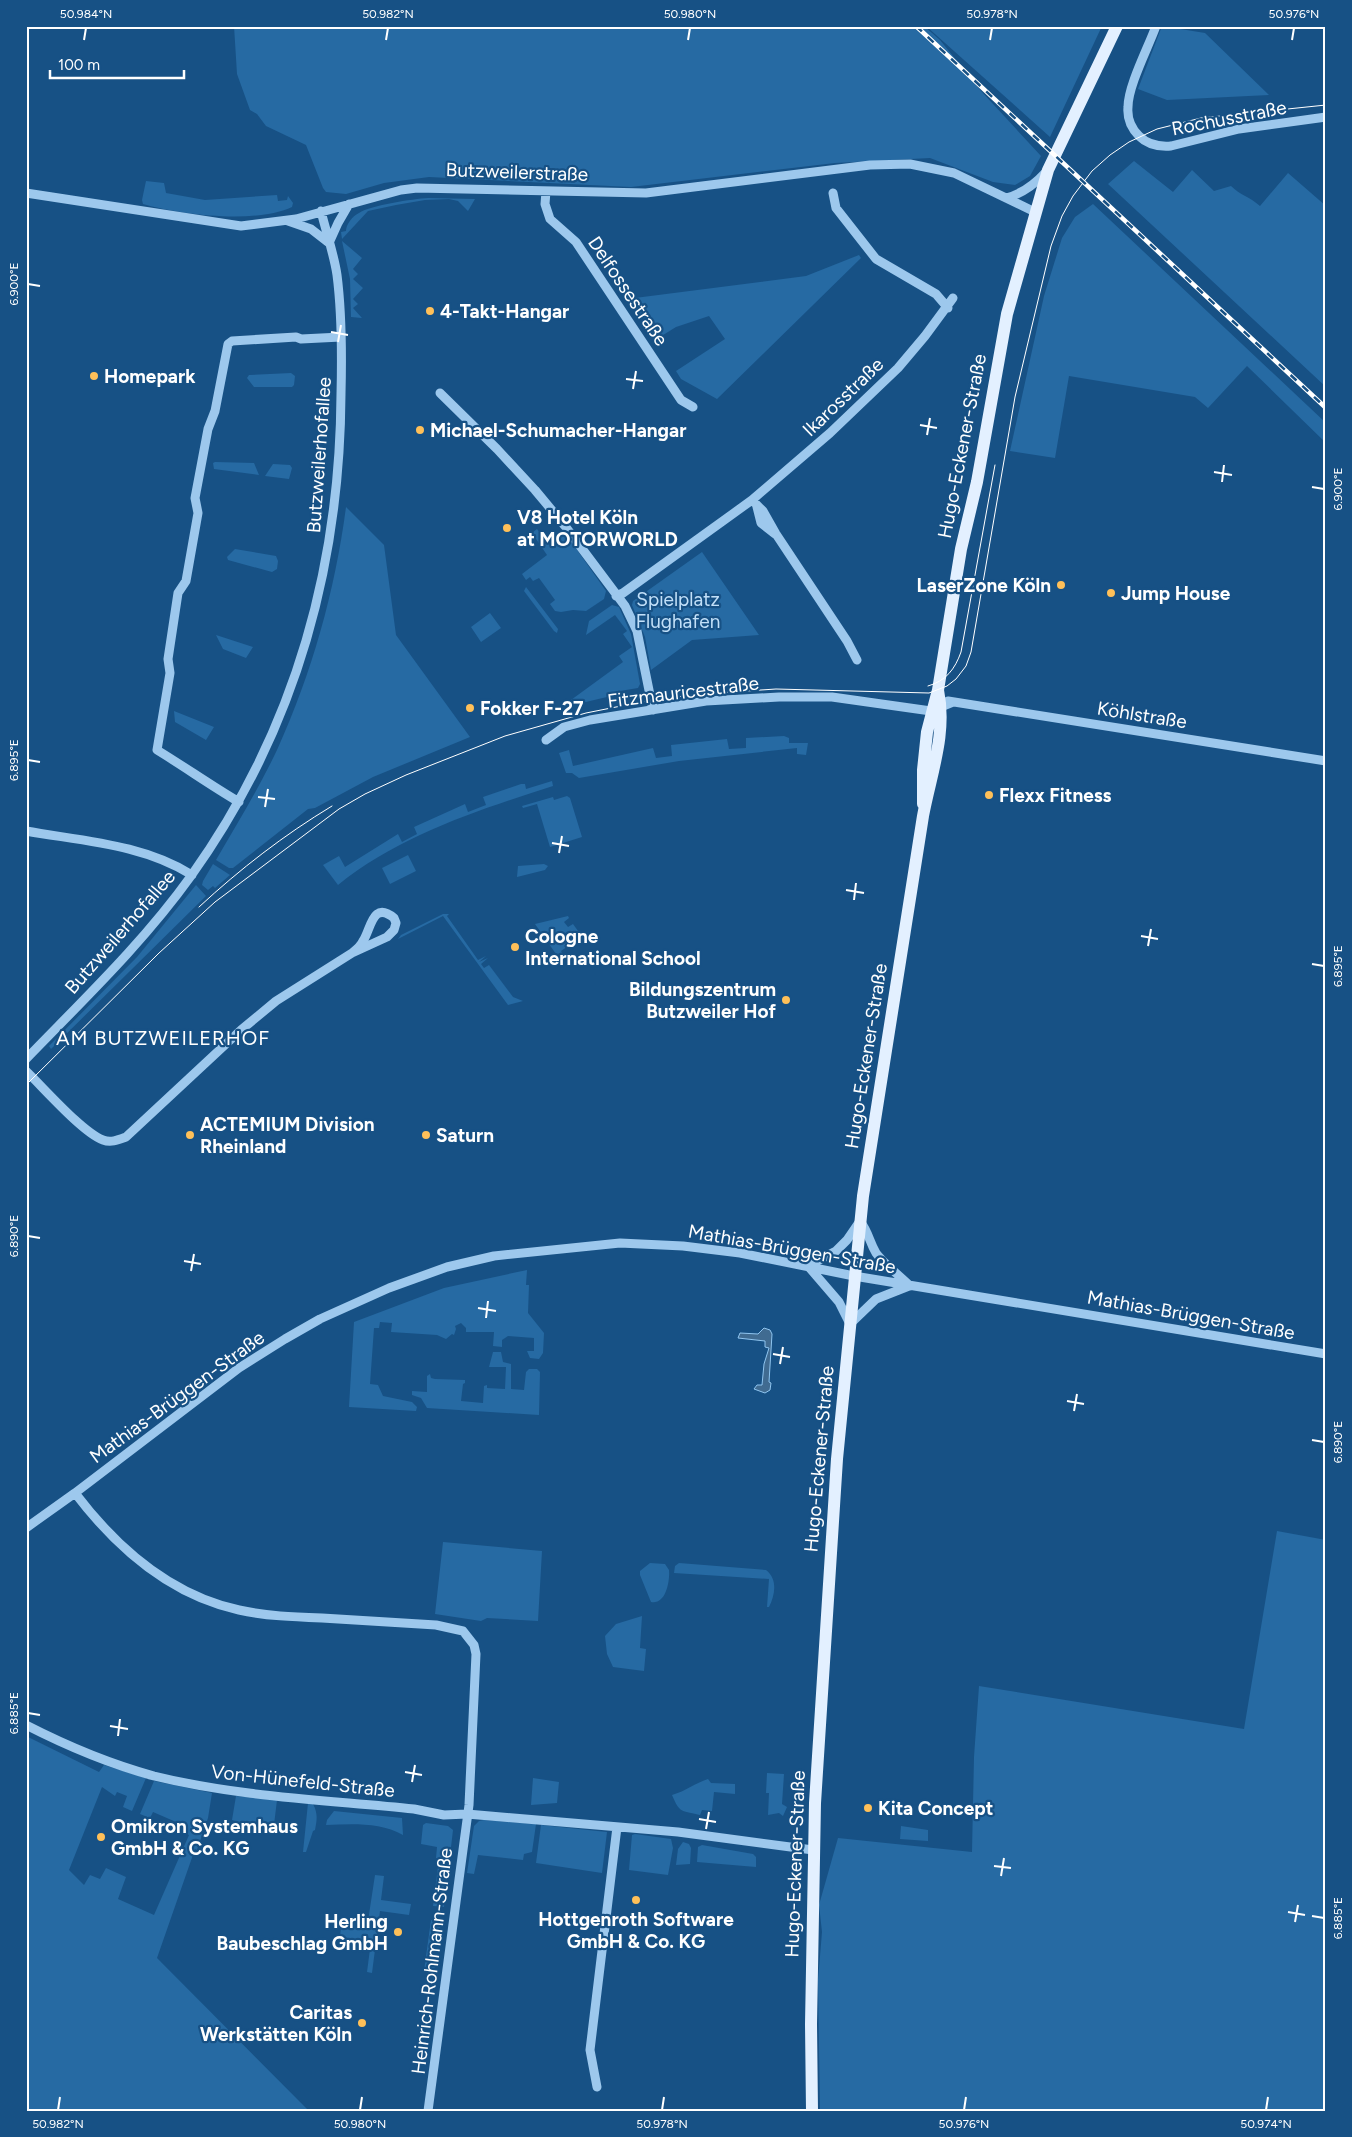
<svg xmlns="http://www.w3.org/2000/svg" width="1352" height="2137" font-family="Figtree,sans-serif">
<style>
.green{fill:#266aa3}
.water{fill:#406b91;stroke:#8fc5f0}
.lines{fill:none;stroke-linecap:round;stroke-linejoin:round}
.minor{stroke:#9dc8ed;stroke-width:9}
.major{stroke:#e3f0ff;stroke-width:12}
.tram{stroke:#fff;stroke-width:1}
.rail-casing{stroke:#fff;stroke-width:4.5}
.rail{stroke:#175185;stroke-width:2.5;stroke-dasharray:8;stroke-linecap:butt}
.ticks{fill:none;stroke:#fff;stroke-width:2}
.poi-dot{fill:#ffc059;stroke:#175185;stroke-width:2}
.labels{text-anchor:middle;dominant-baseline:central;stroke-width:4.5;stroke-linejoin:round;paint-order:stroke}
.street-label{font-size:19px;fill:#fff;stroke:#175185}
.poi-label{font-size:19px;font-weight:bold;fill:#fff;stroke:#175185;text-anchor:start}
.park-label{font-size:19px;fill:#c2e0f9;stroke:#175185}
.neighbourhood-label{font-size:20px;letter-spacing:1px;fill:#fff;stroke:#175185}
.neatline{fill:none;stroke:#fff;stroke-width:2}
.ticks-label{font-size:12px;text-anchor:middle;fill:#fff}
</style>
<rect width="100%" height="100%" fill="#175185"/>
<path class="green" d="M234 26H924L940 40 981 91 1041 156 1030 176 1015 185 993 182 930 158 835 163 631 187 429 177 384 183 346 194 326 192 323 188 306 145 266 126 257 114 250 110 237 74Z
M926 26H1102L1050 137Z
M1162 26 1205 33 1269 95 1167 100 1138 89Z
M1134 161 1173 192 1192 170 1214 191 1231 186C1240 195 1250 197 1260 206L1288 173 1326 206V387L1108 184Z
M146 181 164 183 166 193 205 200 277 195 278 201 287 200 288 196 293 203 292 207C256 224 181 215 143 204L142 200Z
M428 198 475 199 468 211 458 201 449 199 425 200 396 205 368 211 342 239 341 232 346 231C346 225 352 216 359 213 371 205 413 199 428 198Z
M1093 204 1326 423V443L1247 366 1208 408 1195 397 1069 376 1055 458 1010 451 1044 296 1062 238 1075 217Z
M342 241 362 258 353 269 358 274 353 279 363 288 353 299 358 304 353 308 362 318 351 317 350 279Z
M859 255 861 258 717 399 681 379 676 371 725 339 709 316 676 327 655 340 627 299 806 276Z
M291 373 295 376 294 385 292 387H254L247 378 249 375Z
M215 462 254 463 259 475 214 469 213 463Z
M273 464 290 465 292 468 289 479 265 476Z
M346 507 384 545 396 635 470 737 373 777 315 808 308 809 233 868H229L216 860C237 824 259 788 277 750 312 673 335 591 346 507Z
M537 529 549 545 561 536 568 537 606 591 604 599 586 611 573 610 561 612 555 611 550 604 555 600 539 578 533 581 530 577 526 580 522 574 547 555 532 533Z
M235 549 276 556 278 561 277 569 272 572 228 560 227 557Z
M702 552 759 635 692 640 651 670 645 637 632 605 633 601Z
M526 587 558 629 557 633 554 631 524 591Z
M612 605 619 607 631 634 640 684 638 688 614 692 607 697 560 708 623 662 619 656 632 647 623 634 627 631 615 615 586 635 589 621Z
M490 613 501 628 481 642 471 627Z
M216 635 253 647 246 658 223 649Z
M174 711 214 727 206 740 175 722Z
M784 736 789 738V743H808L806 755 797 754V748L679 761 579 778 572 773H566L559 753 569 750 573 766 653 748 656 758 672 756 671 745 727 739 729 749 746 748V738Z
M552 781 553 786C479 810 400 835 338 885L323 865 339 856 345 867 398 834 402 842 417 834 414 827 465 804 468 812 486 805 483 797 521 784H525L526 789Z
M553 797 554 800 567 796 570 798 582 837 550 847 537 804 523 808 522 806Z
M408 855 416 871 390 884 382 868Z
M213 864 230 875 215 888 213 886 208 890 202 885 203 881Z
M544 864 548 866 545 870 517 877 518 866Z
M196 885 206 896 51 1049 49 1046 137 957Z
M443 914H449L447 916 478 960 486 956 479 962 488 958 481 964 484 968 489 965 513 997 523 1001 508 1005 443 916 398 939 401 935Z
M568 916 569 918 564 922 568 927 573 924 586 942 581 937 561 951 564 957 556 954 535 924Z
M527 1270 526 1285H529L528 1313 544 1333 543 1353 539 1359 530 1358 527 1351H534V1338L508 1336 502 1340V1347L493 1346 494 1332H466V1328L461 1323 455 1326 456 1329 454 1335 452 1334 446 1339 437 1335 391 1332 392 1323 380 1322 379 1328H374L370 1384 378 1385 383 1396 412 1402 417 1407 416 1411 349 1407 354 1322 444 1288Z
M493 1352H501L503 1362 511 1364V1389L524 1390 526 1372 529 1369H537L540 1372 539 1415 427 1408 421 1398 412 1395V1391L427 1392V1376L430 1374 431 1378 435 1379 465 1380V1383L463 1384 461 1401 483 1403 484 1386 487 1385V1388L505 1389 506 1367H489Z
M1277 1531 1326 1540V2111H820L818 1980 822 1932 819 1905 838 1838 972 1852 974 1757 979 1686 1244 1729Z
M443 1542 542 1551 538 1621 487 1618 481 1621 435 1614Z
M650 1563 665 1564 669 1570C670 1581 666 1605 651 1602L640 1575V1571Z
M679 1563 766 1570C778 1579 775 1595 769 1607H767L769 1579 674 1573 675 1566Z
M642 1616 640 1648 646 1649 644 1671 613 1667 607 1654 605 1636 616 1624Z
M26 1736 99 1772 104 1765 146 1778 132 1811 123 1807 127 1796 117 1792 115 1796 102 1787 69 1870 84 1885 90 1875 100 1879 106 1868 126 1877 118 1899 154 1915 189 1835 181 1831 183 1825 153 1812 150 1818 140 1814 154 1781 212 1793 208 1818 197 1850 195 1849 157 1958 309 2111H26Z
M767 1773 784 1774 782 1804 787 1807 783 1816 779 1813 768 1815 769 1793H766Z
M533 1778 559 1782 557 1803 531 1805Z
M708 1779 711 1783 735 1784V1794L714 1792 712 1811 702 1810 700 1815C681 1810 680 1814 672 1795 686 1791 695 1783 708 1779Z
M236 1796 277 1800 273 1833 232 1820Z
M308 1803 313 1804C318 1813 317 1820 315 1830L313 1831 306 1852H303Z
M334 1811 402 1818 403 1835C380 1822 352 1824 326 1825L327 1820Z
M484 1820 536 1824 532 1852 524 1854 523 1860 478 1855 474 1874 467 1873 474 1826 479 1821Z
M426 1823 448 1826 453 1830 444 1907 433 1906 439 1859 436 1858 437 1847 421 1844 423 1825Z
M541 1825 607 1832 602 1873 536 1863Z
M901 1826 928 1830V1841L900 1839Z
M635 1834 671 1839 673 1848 668 1875 629 1870 632 1835Z
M683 1842 689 1844 691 1848 690 1864 676 1865 678 1849Z
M702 1845 753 1854 756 1857V1867L697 1862 698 1847Z
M375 1875 384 1876 381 1900 411 1904 409 1915 380 1911 372 1973 367 1972 370 1949 339 1945 342 1919 368 1921Z
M431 1920 441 1921 434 1973 424 1971Z"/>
<path class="water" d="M764 1328 770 1330 772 1334 769 1382 771 1383 770 1390 765 1393 754 1389 757 1385H762L764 1364 769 1348 765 1347V1341L738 1338 740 1333 758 1334Z"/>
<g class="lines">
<path class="minor" d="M1156 26C1148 48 1128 86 1128 107 1127 118 1131 128 1139 136 1148 145 1159 147 1171 146L1239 129 1326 117
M546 191 545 204 550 219 576 242 681 400 693 407
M26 193 241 226 296 219 401 190 417 188 646 193 870 165 910 164 954 173 1035 212
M833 193 836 208 876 259 936 294 948 308
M1006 198C1022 194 1035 184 1046 172
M288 221 311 229 329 243
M329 243 338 223 349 204
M440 393 497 449 535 490 565 526 625 606 637 631 653 710
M752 500 763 511 776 534 847 641 857 660
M757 507 761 523 775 534
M616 596 623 593 752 500 830 433 898 368 925 336 953 298
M948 701 1326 761
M546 740 564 727 590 720 706 701 779 697H832L931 711 953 702
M239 802C210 785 185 767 157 750L170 673 168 659 178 593 186 581 198 513 195 498 208 429 215 411 228 344 232 341 296 337 301 339 341 337
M26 831C82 841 143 844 192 875
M26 1059C83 1000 143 943 191 876 294 732 340 570 341 394 342 354 342 314 337 275 334 254 326 232 321 211
M26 1071C44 1088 82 1132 103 1140 111 1143 118 1140 126 1137L241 1030 276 1001 352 953 387 937 394 930 396 923 394 918C372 900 371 930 363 941 361 946 356 950 352 953
M808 1266 836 1251 847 1240 860 1221C869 1233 869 1241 876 1253 882 1262 901 1277 910 1286
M808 1266 839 1302 850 1324 876 1299 909 1286
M75 1493C116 1547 170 1595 239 1610 266 1616 294 1617 322 1618 360 1620 398 1623 436 1625L463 1631 474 1645 476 1654 469 1805 428 2111
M26 1528 75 1493 239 1368 285 1339 320 1319 389 1288 447 1267 494 1256 620 1243 683 1246 740 1253 854 1276 1326 1354
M26 1725C67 1746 110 1764 154 1776 239 1797 327 1800 414 1809L444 1815 467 1814 678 1832 813 1850
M597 2087 590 2050 617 1827"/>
<path class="major" d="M923 804V770L927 732 938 690 961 549 977 482 1007 314 1048 170 1117 26
M812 2111 811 2024 815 1803 837 1459 863 1196 923 816C931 773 947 734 938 690"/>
<path class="tram" d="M928 686C946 681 955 669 961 652L995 465
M199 907C240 869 284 835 332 806
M26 1085 159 953 215 902 339 809 365 794 406 775 505 736 586 713 651 700 701 694 776 689 929 693 947 686 956 679 966 666 971 652 1015 397 1051 246 1062 216 1073 196 1092 171 1110 155 1129 142 1157 129 1201 118 1326 105"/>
<g class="rail-casing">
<path id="rail" d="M916 26 1326 408"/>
</g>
<use href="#rail" class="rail"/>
</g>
<path class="ticks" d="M84 40 86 28M386 40 388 28M688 40 690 28M990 40 992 28M1292 40 1294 28M28 284 40 286M331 332 348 335M338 342 341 325M626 379 643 381M633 389 636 371M920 425 937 428M927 435 930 418M1214 472 1232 475M1222 482 1224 465M1312 487 1324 489M28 760 40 762M258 797 275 799M265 807 268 789M552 843 569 846M559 853 562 836M846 890 864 893M854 900 856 883M1141 936 1158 939M1148 946 1151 929M1312 964 1324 966M28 1236 40 1238M184 1261 201 1264M191 1271 194 1254M478 1308 496 1311M486 1318 488 1301M773 1354 790 1357M780 1364 783 1347M1067 1401 1084 1404M1074 1411 1077 1394M1312 1440 1324 1442M28 1713 40 1715M110 1726 128 1729M118 1736 120 1719M405 1772 422 1775M412 1782 415 1765M699 1819 716 1822M706 1829 709 1812M994 1866 1011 1868M1001 1876 1004 1858M1288 1912 1305 1915M1312 1916 1324 1918M1295 1922 1298 1905M58 2110 60 2097M360 2110 362 2097M662 2110 664 2097M964 2110 966 2097M1266 2110 1268 2097"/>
<g class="poi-dot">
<circle cx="430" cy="311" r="5"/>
<circle cx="94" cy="376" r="5"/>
<circle cx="420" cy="430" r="5"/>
<circle cx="507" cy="528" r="5"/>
<circle cx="1061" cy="585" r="5"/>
<circle cx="1111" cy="593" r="5"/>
<circle cx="470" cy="708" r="5"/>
<circle cx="989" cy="795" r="5"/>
<circle cx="515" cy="947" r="5"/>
<circle cx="786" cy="1000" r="5"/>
<circle cx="190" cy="1135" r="5"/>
<circle cx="426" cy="1135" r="5"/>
<circle cx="868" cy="1808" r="5"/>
<circle cx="101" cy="1837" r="5"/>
<circle cx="636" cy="1900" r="5"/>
<circle cx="398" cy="1932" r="5"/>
<circle cx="362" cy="2023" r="5"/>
</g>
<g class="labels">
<g class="street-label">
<text transform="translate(1229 118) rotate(-11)">Rochusstraße</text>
<text transform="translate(517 172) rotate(2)">Butzweilerstraße</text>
<text transform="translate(628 291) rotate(56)">Delfossestraße</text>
<text transform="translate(843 397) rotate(-44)">Ikarosstraße</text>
<text transform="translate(962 446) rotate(-79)">Hugo-Eckener-Straße</text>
<text transform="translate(319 455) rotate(-86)">Butzweilerhofallee</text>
<text transform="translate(683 692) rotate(-7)">Fitzmauricestraße</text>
<text transform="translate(1142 715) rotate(9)">Köhlstraße</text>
<text transform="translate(120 932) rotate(-49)">Butzweilerhofallee</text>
<text transform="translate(866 1056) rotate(-81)">Hugo-Eckener-Straße</text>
<text transform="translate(792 1249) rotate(10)">Mathias-Brüggen-Straße</text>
<text transform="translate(1191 1315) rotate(10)">Mathias-Brüggen-Straße</text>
<text transform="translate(177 1397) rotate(-36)">Mathias-Brüggen-Straße</text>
<text transform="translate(819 1459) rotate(-85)">Hugo-Eckener-Straße</text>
<text transform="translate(303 1781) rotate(6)">Von-Hünefeld-Straße</text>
<text transform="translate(795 1864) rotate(-88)">Hugo-Eckener-Straße</text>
<text transform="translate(432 1961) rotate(-83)">Heinrich-Rohlmann-Straße</text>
</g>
<g class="poi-label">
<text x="440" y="311">4-Takt-Hangar</text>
<text x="104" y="376">Homepark</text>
<text x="430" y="430">Michael-Schumacher-Hangar</text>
<text x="517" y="517">V8 Hotel Köln<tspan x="517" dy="22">at MOTORWORLD</tspan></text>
<text x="1051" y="585" text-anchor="end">LaserZone Köln</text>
<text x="1121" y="593">Jump House</text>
<text x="480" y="708">Fokker F-27</text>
<text x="999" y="795">Flexx Fitness</text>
<text x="525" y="936">Cologne<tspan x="525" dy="22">International School</tspan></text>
<text x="776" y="989" text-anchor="end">Bildungszentrum<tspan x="776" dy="22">Butzweiler Hof</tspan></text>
<text x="200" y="1124">ACTEMIUM Division<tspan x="200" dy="22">Rheinland</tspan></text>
<text x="436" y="1135">Saturn</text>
<text x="878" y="1808">Kita Concept</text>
<text x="111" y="1826">Omikron Systemhaus<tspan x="111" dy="22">GmbH &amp; Co. KG</tspan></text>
<text x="636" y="1919" text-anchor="middle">Hottgenroth Software<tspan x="636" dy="22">GmbH &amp; Co. KG</tspan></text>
<text x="388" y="1921" text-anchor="end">Herling<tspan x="388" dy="22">Baubeschlag GmbH</tspan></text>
<text x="352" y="2012" text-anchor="end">Caritas<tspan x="352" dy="22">Werkstätten Köln</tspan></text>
</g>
<g class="park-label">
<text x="678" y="599">Spielplatz<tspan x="678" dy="22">Flughafen</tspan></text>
</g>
<g class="neighbourhood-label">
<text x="163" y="1038">AM BUTZWEILERHOF</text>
</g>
</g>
<rect width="1352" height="2137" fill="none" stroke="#175185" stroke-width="55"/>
<path d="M50 70v8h134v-8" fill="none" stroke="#ffffff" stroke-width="2.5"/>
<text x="58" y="70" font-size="15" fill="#ffffff" stroke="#175185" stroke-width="4" paint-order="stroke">100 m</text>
<rect x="28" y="28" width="1296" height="2082" class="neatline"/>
<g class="ticks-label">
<text x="86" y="18">50.984°N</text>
<text x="388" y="18">50.982°N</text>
<text x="690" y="18">50.980°N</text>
<text x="992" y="18">50.978°N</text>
<text x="1294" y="18">50.976°N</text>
<text transform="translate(14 284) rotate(-90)" y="4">6.900°E</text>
<text transform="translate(1338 489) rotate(-90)" y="4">6.900°E</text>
<text transform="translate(14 760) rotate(-90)" y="4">6.895°E</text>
<text transform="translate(1338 966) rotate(-90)" y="4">6.895°E</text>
<text transform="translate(14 1236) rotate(-90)" y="4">6.890°E</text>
<text transform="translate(1338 1442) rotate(-90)" y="4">6.890°E</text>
<text transform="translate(14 1713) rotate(-90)" y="4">6.885°E</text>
<text transform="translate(1338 1918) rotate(-90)" y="4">6.885°E</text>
<text x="58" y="2128">50.982°N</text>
<text x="360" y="2128">50.980°N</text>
<text x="662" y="2128">50.978°N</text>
<text x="964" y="2128">50.976°N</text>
<text x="1266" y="2128">50.974°N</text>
</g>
</svg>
